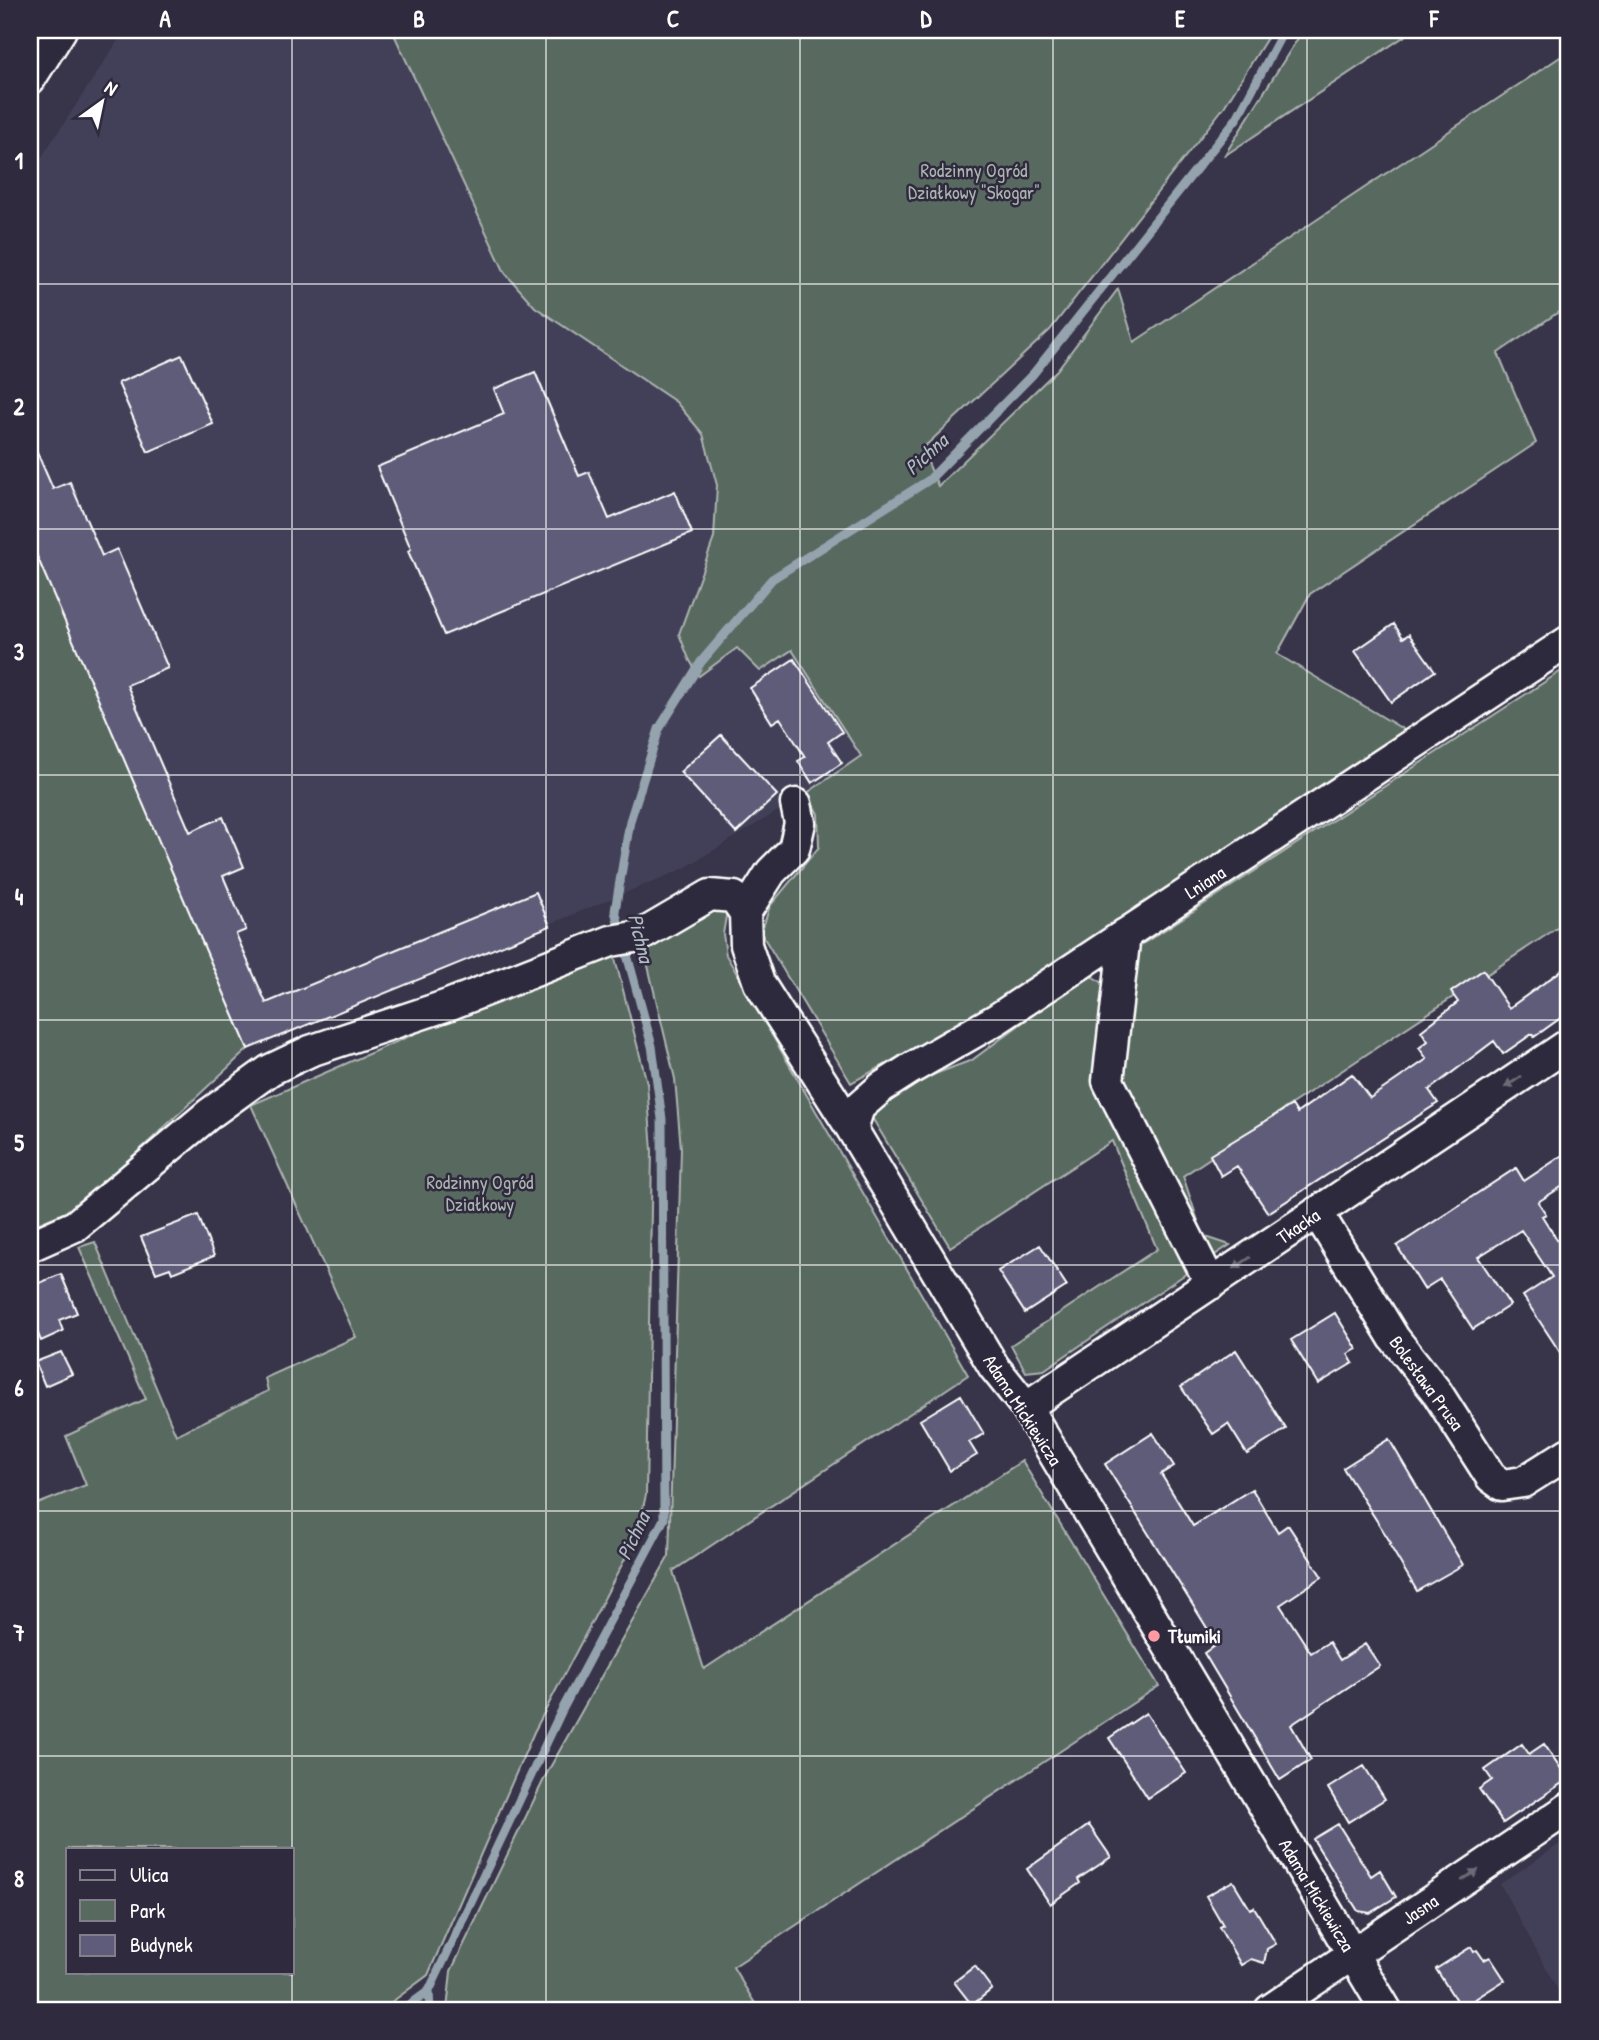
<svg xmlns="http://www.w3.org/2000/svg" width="1599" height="2040" font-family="'Patrick Hand',sans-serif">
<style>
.built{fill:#434058}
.green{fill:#586960;stroke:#acb4b0;stroke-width:2;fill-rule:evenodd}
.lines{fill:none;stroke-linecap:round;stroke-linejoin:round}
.stream{stroke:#94a3ad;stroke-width:9}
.building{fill:#5e5c7a;stroke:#fff;stroke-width:2}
.minor-casing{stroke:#fff;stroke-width:35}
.minor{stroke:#2f2a3d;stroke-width:30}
.oneway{fill:#6d6a77}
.grid{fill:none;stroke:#fff;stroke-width:2;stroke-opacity:0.55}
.poi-dot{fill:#ff9aa2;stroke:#2f2a3d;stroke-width:2.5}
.labels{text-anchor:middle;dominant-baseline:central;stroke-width:5;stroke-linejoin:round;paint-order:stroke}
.park-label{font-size:19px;fill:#acb4b0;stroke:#2f2a3d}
.street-label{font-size:19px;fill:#fff;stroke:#2f2a3d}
.poi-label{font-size:19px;font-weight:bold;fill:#fff;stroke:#2f2a3d;text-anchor:start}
.water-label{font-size:21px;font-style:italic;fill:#afbac2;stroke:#2f2a3d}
.neatline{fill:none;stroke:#fff;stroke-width:2.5}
.grid-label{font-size:23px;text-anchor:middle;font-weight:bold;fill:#fff}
</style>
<rect width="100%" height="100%" fill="#383449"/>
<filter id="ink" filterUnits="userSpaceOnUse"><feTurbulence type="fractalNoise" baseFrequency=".0143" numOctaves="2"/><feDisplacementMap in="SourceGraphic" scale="14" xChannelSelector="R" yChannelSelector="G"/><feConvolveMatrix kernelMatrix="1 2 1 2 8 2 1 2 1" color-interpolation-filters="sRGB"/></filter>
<g filter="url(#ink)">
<path class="built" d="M125 30H748L922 450 1013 658 807 793 683 869 248 1049 30 539V175Z
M1569 1838V2010L1500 1884Z"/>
<path class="green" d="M392 30H1272L1224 107 1050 330 922 449 938 486 1057 370 1118 289 1134 342 1569 51V305L1498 353 1536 443 1310 594 1277 654 1406 731 999 1003 851 1083 761 933 770 906 819 847 818 814 807 793 861 756 792 650 760 671 737 648 699 676 689 659 679 634 714 538 717 485 703 434 676 402 535 307 505 273Z
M1303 30H1414L1224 156Z
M30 539 248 1049 80 1206 30 1227Z
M1569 666V920L1183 1176 1203 1236 1230 1245 1207 1260 1121 1083 1132 951Z
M728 905 723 934 726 955 968 1375 673 1571 704 1669 1022 1461 1159 1686 733 1967 759 2010H447L451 1971 547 1773 669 1556 681 1149 675 1079 643 945 709 908Z
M613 951 647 1083 652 1151 646 1495 636 1538 534 1732 428 1975 381 2010H30V1507L86 1485 66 1436 146 1399 79 1247 95 1242 176 1435 268 1391 265 1378 356 1337 251 1105 453 1017ZM68 1849H292V1972H68Z
M1088 974 1103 983 1099 1085 1193 1269 1044 1370 1026 1372 1011 1345 1157 1249 1112 1141 950 1247 868 1111 914 1082 972 1060Z"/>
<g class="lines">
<path class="stream" d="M403 2010 429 1991
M430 2010 429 1991 561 1712 664 1519 662 1119 652 1046 615 911 630 821 659 729 701 662 772 579 929 480 1033 374 1237 118 1284 30"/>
</g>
<path class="building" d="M182 355 213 424 148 452 118 383Z
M535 372 579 476 589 472 609 519 675 491 692 533 444 635 408 551 411 549 377 467 504 414 494 389Z
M30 436 53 489 70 482 102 556 117 549 168 668 127 685 190 832 223 817 244 867 223 876 246 930 236 934 266 1003 536 892 550 926 248 1049 30 540Z
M1394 624 1403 638 1409 634 1435 671 1391 702 1355 651Z
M794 659 842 732 828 742 842 763 812 783 798 761 805 757 780 718 772 723 750 688Z
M721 735 777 795 736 833 680 772Z
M1569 965V1012L1534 1037 1532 1034 1503 1054 1494 1041 1429 1090 1438 1103 1268 1213 1237 1166 1221 1176 1210 1155 1292 1105 1297 1113 1352 1074 1370 1098 1427 1059 1419 1048 1428 1041 1421 1031 1458 1002 1451 992 1483 970 1509 1008Z
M1569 1151V1182L1538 1202 1546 1214 1542 1216 1569 1259V1366L1523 1296 1552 1277 1521 1230 1478 1257 1510 1305 1473 1329 1440 1279 1424 1289 1397 1246 1516 1168 1524 1181Z
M198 1215 214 1256 172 1273 170 1268 156 1273 141 1237Z
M1040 1245 1067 1286 1025 1313 998 1271Z
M61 1274 77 1313 59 1320 63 1331 41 1341 30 1315V1287Z
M1335 1313 1357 1349 1348 1354 1353 1363 1318 1384 1291 1340Z
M1236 1350 1286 1429 1247 1454 1228 1424 1213 1434 1181 1387Z
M61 1352 72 1374 45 1386 35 1362Z
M961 1395 984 1434 969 1442 977 1455 950 1471 920 1420Z
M1153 1433 1174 1466 1161 1474 1193 1526 1252 1489 1278 1532 1288 1525 1322 1577 1280 1605 1311 1653 1329 1642 1340 1660 1365 1644 1380 1666 1291 1725 1311 1760 1280 1780 1204 1653 1217 1644 1105 1464Z
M1389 1439 1463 1565 1417 1591 1389 1544 1391 1543 1343 1468Z
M1146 1713 1186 1773 1148 1798 1109 1738Z
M1522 1744 1529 1754 1544 1744 1568 1779 1503 1823 1479 1789 1492 1780 1485 1770Z
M1364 1766 1385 1799 1348 1822 1328 1788Z
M1338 1824 1371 1876 1380 1870 1396 1897 1370 1913 1358 1911 1313 1839Z
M1089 1825 1111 1857 1078 1879 1080 1883 1050 1904 1027 1869Z
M1233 1881 1250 1909 1254 1907 1276 1944 1267 1949 1264 1963 1251 1959 1241 1965 1219 1927 1223 1925 1206 1896Z
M1471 1947 1474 1952 1477 1950 1484 1960 1490 1957 1505 1980 1461 2008 1436 1969Z
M975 1966 992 1989 972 2005 954 1982Z"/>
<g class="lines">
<g class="minor-casing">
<path id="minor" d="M30 79 61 30
M796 804 800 823 794 849 771 872 745 913 746 945 759 983 852 1129 994 1367 1026 1407 1386 2010
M1125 934 1108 1081 1211 1284
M852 1129 859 1107 882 1087 910 1069 997 1019 1569 641
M1317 1212 1394 1338 1436 1391 1491 1477 1502 1485 1523 1482 1569 1453
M30 1246 75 1226 209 1114 270 1070 310 1051 448 1005 611 941 640 936 710 895 734 897 745 913
M1026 1407 1569 1044
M1270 2010 1569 1808"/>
</g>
<use href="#minor" class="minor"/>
</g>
<defs><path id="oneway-solid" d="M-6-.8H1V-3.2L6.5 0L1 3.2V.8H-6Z" transform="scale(1.75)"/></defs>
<g class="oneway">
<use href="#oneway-solid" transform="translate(1513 1082) rotate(146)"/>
<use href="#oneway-solid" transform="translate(1242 1263) rotate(146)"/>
<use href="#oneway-solid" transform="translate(1470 1875) rotate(-34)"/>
</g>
</g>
<path class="grid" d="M292 30V1849M546 30V2010M800 30V2010M1053 30V2010M1307 30V2010M30 284H1569M30 529H1569M30 775H1569M30 1020H1569M30 1265H1569M30 1511H1569M30 1756H1569M292 1972V2010"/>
<circle class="poi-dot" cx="1154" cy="1636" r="7"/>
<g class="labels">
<g class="park-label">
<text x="974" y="170">Rodzinny Ogród<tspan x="974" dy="22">Działkowy "Skogar"</tspan></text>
<text x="480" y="1182">Rodzinny Ogród<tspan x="480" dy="22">Działkowy</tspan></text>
</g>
<g class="street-label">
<text transform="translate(1205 882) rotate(-33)">Lniana</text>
<text transform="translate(1298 1226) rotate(-34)">Tkacka</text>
<text transform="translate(1427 1383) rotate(54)">Bolesława Prusa</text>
<text transform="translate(1023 1410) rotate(57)">Adama Mickiewicza</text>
<text transform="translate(1317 1895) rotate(59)">Adama Mickiewicza</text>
<text transform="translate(1420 1909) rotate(-34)">Jasna</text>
</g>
<g class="poi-label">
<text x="1168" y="1636">Tłumiki</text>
</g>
<g class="water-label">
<text transform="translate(926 454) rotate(-42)">Pichna</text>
<text transform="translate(641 938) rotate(76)">Pichna</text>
<text transform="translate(633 1536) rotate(-65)">Pichna</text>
</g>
</g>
<rect width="1599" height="2040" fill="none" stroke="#2f2a3d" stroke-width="77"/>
<rect x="66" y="1848" width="228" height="126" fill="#2f2a3d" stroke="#827f8b" stroke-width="2"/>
<rect x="80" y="1870" width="35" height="10" fill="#2f2a3d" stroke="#827f8b" stroke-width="2"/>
<text x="130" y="1882" font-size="21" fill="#ffffff">Ulica</text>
<rect x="80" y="1900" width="35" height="21" fill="#586960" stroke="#827f8b" stroke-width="2"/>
<text x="130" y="1918" font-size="21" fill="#ffffff">Park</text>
<rect x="80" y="1935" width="35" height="21" fill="#5e5c7a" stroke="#827f8b" stroke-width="2"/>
<text x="130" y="1952" font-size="21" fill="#ffffff">Budynek</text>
<g transform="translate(102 102) rotate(33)" stroke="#2f2a3d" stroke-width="5" paint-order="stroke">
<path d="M0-5L12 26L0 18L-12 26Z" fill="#ffffff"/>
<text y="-10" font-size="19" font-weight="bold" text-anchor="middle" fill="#ffffff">N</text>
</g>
<rect x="38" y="38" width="1522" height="1964" class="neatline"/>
<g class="grid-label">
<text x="165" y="27">A</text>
<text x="419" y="27">B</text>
<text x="673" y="27">C</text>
<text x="926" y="27">D</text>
<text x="1180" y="27">E</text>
<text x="1434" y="27">F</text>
<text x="19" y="169">1</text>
<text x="19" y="415">2</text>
<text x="19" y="660">3</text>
<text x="19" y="905">4</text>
<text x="19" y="1151">5</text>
<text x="19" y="1396">6</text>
<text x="19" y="1641">7</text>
<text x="19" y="1887">8</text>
</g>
</svg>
